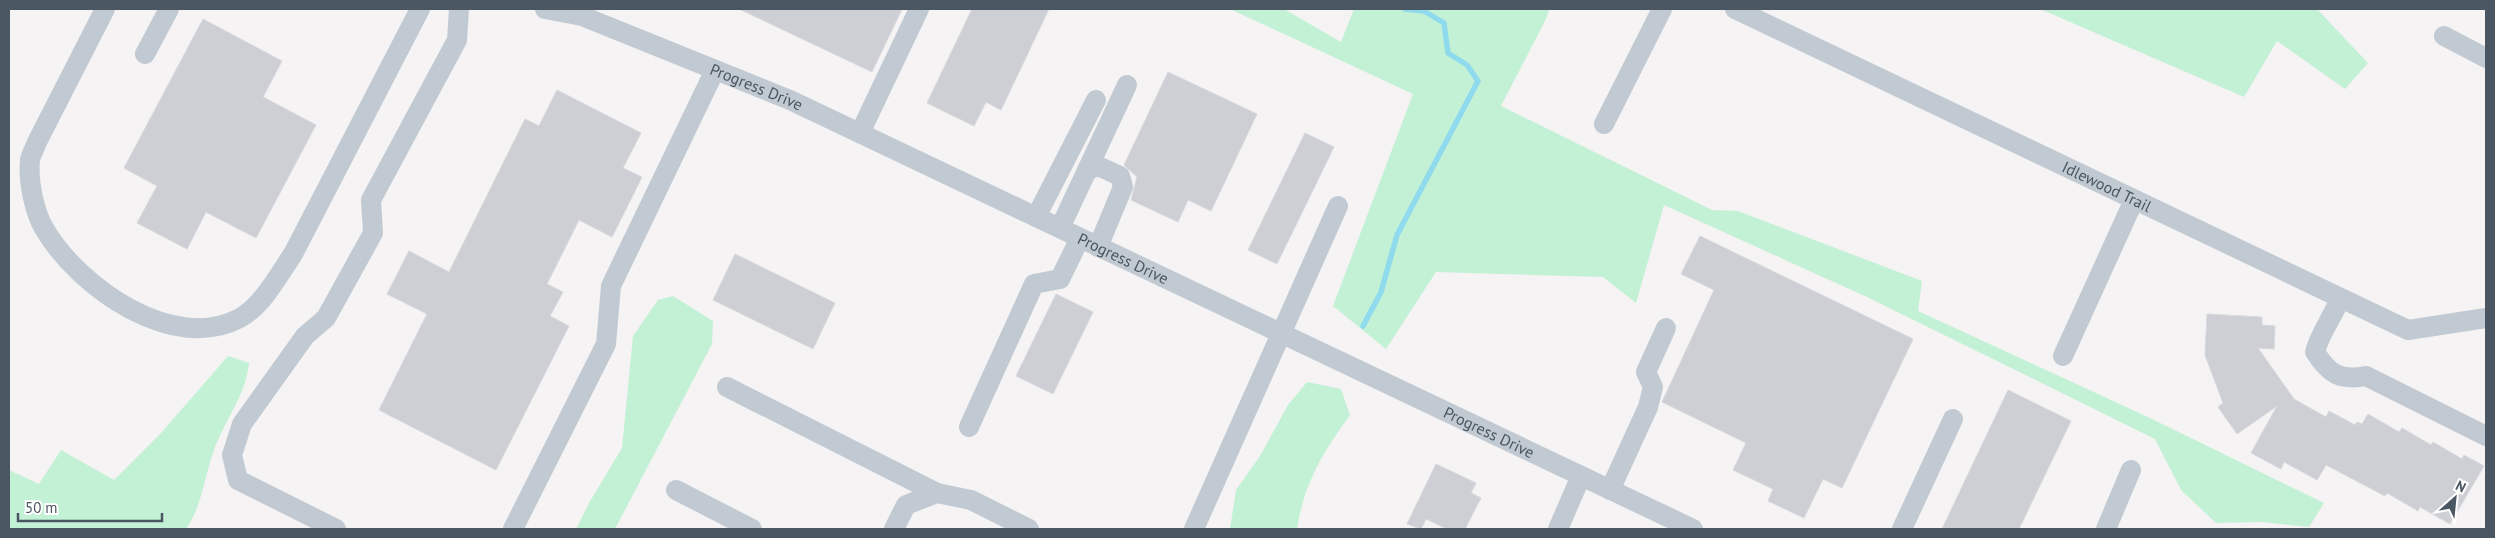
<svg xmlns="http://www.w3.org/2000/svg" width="2495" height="538" font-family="'PT Sans',sans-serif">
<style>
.green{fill:#c3f1d5}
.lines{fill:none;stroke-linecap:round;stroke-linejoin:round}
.stream{stroke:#90daee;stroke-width:5.5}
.building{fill:#cdcfd5;stroke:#d7d9de}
.minor{stroke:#c1cad2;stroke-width:20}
.labels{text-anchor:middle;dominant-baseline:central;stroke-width:4;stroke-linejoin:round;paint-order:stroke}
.street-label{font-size:16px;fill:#4a5661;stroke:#fff}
</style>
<rect width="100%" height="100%" fill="#f5f3f3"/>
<path class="green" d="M1230 9H1284L1341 42 1354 9H1549L1547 17 1501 106 1712 210 1738 211 1922 281 1918 311 2152 419 2324 503 2309 527 2261 522 2216 523 2181 490 2155 439 1867 297 1664 205 1636 303 1603 277 1436 272 1386 349 1333 306 1413 94Z
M2040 9H2317L2368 63 2345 89 2277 41 2244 97Z
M673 296 713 321 712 344 615 529H576L589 503 622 448 633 336 658 300Z
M228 356 249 363C246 396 223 422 213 453 204 479 202 506 186 529H9V470L39 484 61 450 114 480 161 433Z
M1307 382 1341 389 1350 415C1323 452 1304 483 1297 529H1230L1236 490 1260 456 1288 405Z"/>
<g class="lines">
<path class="stream" d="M1363 326 1381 292 1397 235 1478 81 1467 65 1448 53 1444 23 1424 11 1405 9"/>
</g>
<path class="building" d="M739 9H902L872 72Z
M972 9H1049L1001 110 986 102 974 126 927 103Z
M203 19 282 61 263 97 316 125 256 238 206 212 187 249 137 223 157 186 124 168Z
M1168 72 1257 114 1211 211 1188 200 1178 222 1131 200 1137 177 1124 165Z
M557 90 641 133 623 168 642 177 612 237 579 220 547 284 563 292 550 316 569 326 496 470 379 410 427 314 387 294 409 251 449 272 525 119 539 126Z
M1305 133 1334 147 1277 264 1248 250Z
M1700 236 1913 339 1842 488 1823 479 1804 518 1768 501 1773 489 1733 470 1746 443 1662 402 1714 290 1681 274Z
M735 254 835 303 813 349 713 300Z
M1056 294 1093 312 1053 394 1016 376Z
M2207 314 2262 317V325L2275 326 2274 349 2258 348 2294 399 2326 417 2329 411 2355 425 2357 422 2362 424 2368 414 2399 432 2402 428 2431 445 2433 442 2462 459 2464 455 2484 466 2450 524 2420 507 2418 511 2387 493 2385 496 2326 465 2317 480 2284 462 2281 469 2251 453 2277 406 2237 434 2218 407 2223 403 2205 355Z
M2008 390 2071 421 2019 529H1942Z
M1436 464 1476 483 1471 493 1481 498 1465 529H1447L1426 519 1421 529 1407 524Z"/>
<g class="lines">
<g class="minor">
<path d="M105 9 37 142C35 148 31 154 30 160 28 181 34 212 45 230 79 287 173 354 240 318 263 305 278 276 293 254L420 9"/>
<path id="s1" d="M545 9 582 16 790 100 1693 529"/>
<path id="s2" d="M1735 9 2408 330 2486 318"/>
<path d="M2444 36 2486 58"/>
<path d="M145 54 169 9"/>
<path d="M1604 124 1662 9"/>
<path d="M860 133 919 9"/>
<path d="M1088 170 1098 166 1120 176 1123 187 1098 247"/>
<path d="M1036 217 1096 100"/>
<path d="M1060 228 1127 85"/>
<path d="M2340 299C2332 318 2320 333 2315 352 2329 374 2340 381 2366 376L2486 436"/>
<path d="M2063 356 2134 200"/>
<path d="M727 387 937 493"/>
<path d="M969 427 1034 284 1060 279 1080 238"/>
<path d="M676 490 752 529"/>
<path d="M1610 490 1648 407 1653 387 1646 372 1666 328"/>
<path d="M336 529 238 480 232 455 242 424 305 336 326 318 373 233 371 200 457 40 459 9"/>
<path d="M513 529 606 344 611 286 715 70"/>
<path d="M894 529 906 505 937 493 971 500 1029 529"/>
<path d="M1194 529 1338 206"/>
<path d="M1558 529 1581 476"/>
<path d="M1902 529 1953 419"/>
<path d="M2106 529 2131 470"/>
</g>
</g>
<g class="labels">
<g class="street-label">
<text stroke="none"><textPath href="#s1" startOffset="226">Progress Drive</textPath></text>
<text stroke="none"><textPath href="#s2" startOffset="412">Idlewood Trail</textPath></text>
<text stroke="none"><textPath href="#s1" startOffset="631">Progress Drive</textPath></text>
<text stroke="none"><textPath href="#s1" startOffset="1036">Progress Drive</textPath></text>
</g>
</g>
<rect width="2495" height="538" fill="none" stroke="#4a5661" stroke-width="20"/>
<g transform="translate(2455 498) rotate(27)" stroke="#ffffff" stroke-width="4" paint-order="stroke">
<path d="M0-4L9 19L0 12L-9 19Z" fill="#4a5661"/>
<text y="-8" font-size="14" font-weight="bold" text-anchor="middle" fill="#4a5661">N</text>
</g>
<path d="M18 513v8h144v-8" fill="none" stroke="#4a5661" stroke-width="2.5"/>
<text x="25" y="513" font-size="15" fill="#4a5661" stroke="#ffffff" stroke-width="4" paint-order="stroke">50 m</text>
</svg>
